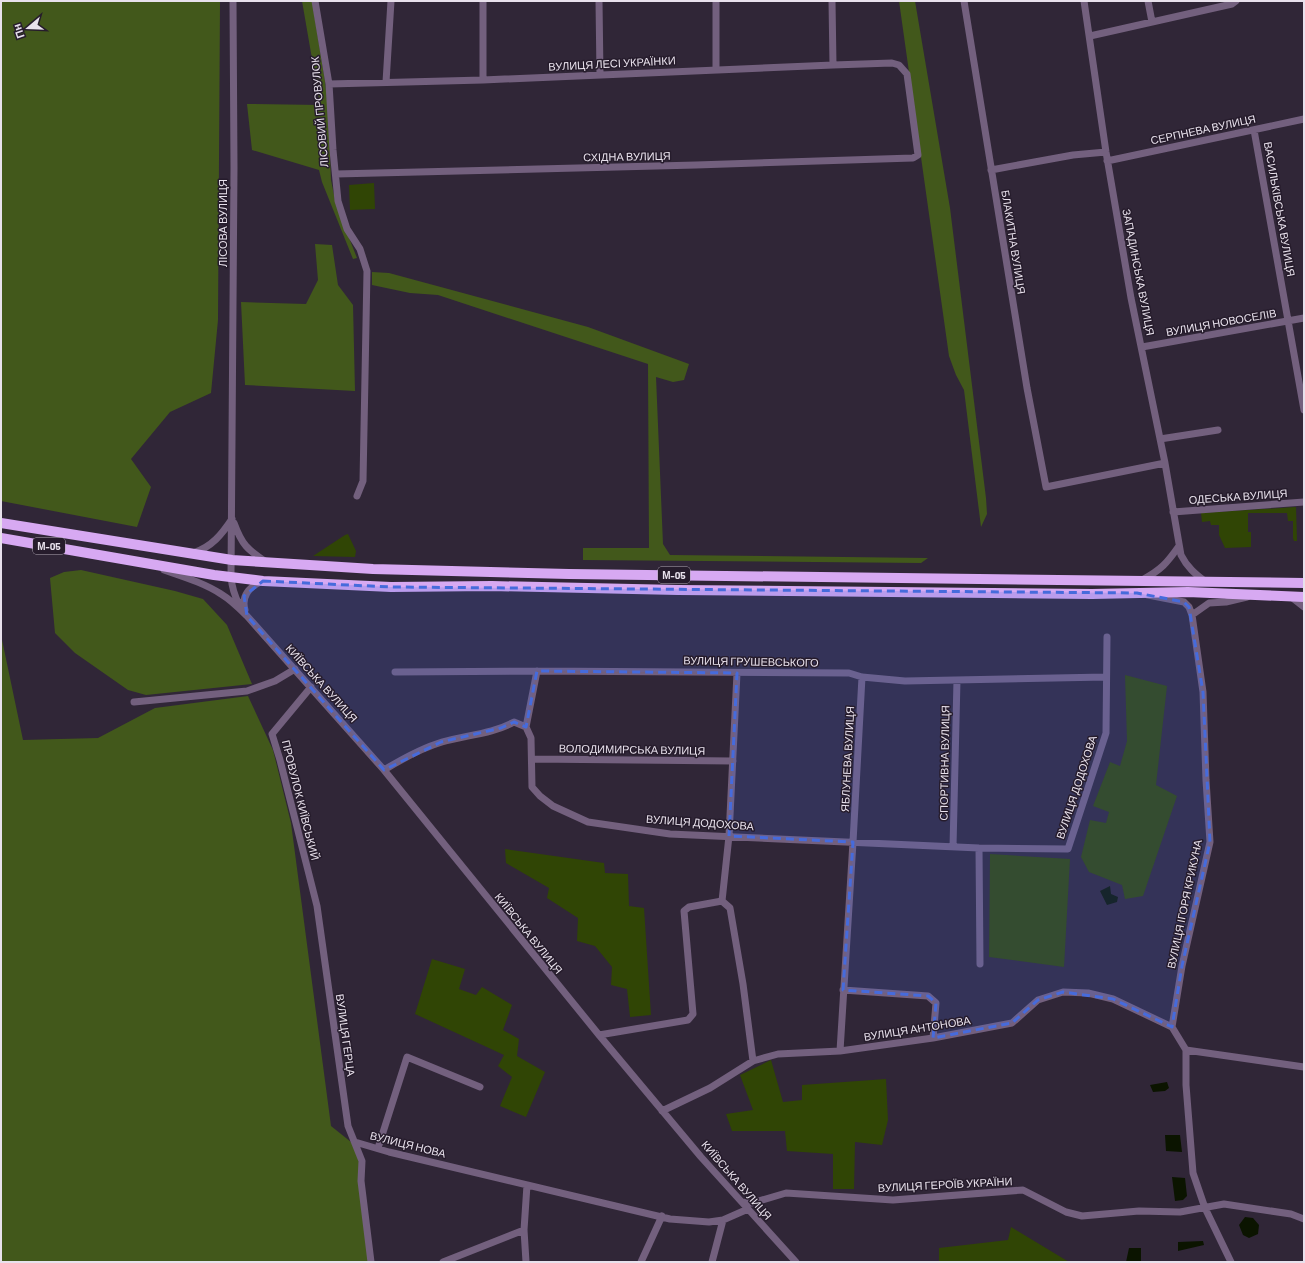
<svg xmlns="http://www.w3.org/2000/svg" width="1305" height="1263" font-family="Barlow,sans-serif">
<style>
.green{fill:#304505}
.forest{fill:#42581b}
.water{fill:#0b1400}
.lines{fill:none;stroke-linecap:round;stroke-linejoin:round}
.minor{stroke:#73607e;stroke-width:7}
.highway{stroke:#d7a9f2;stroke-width:10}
.marked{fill:#466bdc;fill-opacity:0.2;stroke:#466bdc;stroke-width:3;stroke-dasharray:8 5;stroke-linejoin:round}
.labels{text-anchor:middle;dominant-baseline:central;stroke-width:3;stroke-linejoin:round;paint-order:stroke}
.shield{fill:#261c2c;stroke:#aea6b2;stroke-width:1}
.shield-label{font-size:10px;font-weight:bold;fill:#e8e1ec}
.street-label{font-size:11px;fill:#e8e1ec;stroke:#261c2c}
</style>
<rect width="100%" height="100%" fill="#302637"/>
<path class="green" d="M374 183 375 209 350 210 349 185Z
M1296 507 1297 541H1294L1293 538V521H1288L1287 513H1248V532H1251V547L1225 548 1219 535V525H1211L1210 521 1202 522 1201 513Z
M348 534 356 551 355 557 313 556 345 535Z
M1125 675 1167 686 1156 785 1177 796 1143 896 1125 899 1122 885 1089 872 1081 857 1090 820 1106 823 1109 812 1093 806 1110 762 1120 766 1127 741Z
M505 849 604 863 605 873 628 874 629 906 644 908 651 1015 630 1017 627 989 611 985 612 967 595 946 577 941 578 918 547 898 549 888 506 863Z
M990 854 1070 859 1064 967 989 957Z
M432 959 465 969 459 989 476 995 482 987 512 1005 503 1030 519 1039 517 1056 545 1072 526 1117 500 1106 512 1077 498 1066 504 1055 415 1014Z
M771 1060 783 1102 802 1100V1085L886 1079 888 1120 882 1145 855 1142 854 1189H833V1154L787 1151 785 1131H732L726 1114 753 1110 740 1075Z
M1011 1227 1069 1262H939V1248L1008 1240Z"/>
<path class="forest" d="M1 1H220L218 320 211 393 170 412 131 459 151 487 137 527 1 501Z
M302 1H312L325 81 328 110 331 180 336 205 357 258 353 259 322 182 319 170 252 150 247 104 320 105Z
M899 1H915L950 208 986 498 987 514 981 527 964 390 956 375 949 356Z
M315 244 332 245 338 285 353 305 355 391 245 385 241 302 306 304 318 280Z
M372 272 389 273 588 327 689 364 684 380 673 382 656 377 663 544 670 555 928 558 921 563 583 560V548H649L648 364 438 295 410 293 372 285Z
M81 570 175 591 203 599 227 625 252 684 146 695 128 690 75 653 55 633 50 578 64 572Z
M1 635 23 740 98 738 155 708 248 696 273 750 291 823 331 1126 351 1142 362 1161 371 1262H1Z"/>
<path class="water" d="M1110 886 1111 894 1118 897 1117 902 1107 905 1100 891Z
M1167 1082 1169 1088 1165 1091 1153 1092 1150 1085Z
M1165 1135H1180L1182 1152 1166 1151Z
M1172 1177 1185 1178 1187 1196 1183 1200 1175 1201Z
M1245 1217 1253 1218 1259 1225 1258 1234 1249 1238 1243 1235 1239 1225Z
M1203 1241 1204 1245 1178 1251V1242Z
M1129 1248H1141V1262H1126Z"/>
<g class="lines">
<path class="minor" d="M233 1 234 168 231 577C232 587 234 595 239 604
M315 1 329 84 333 150 338 201 347 229 360 249 367 271 363 481 357 496
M483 1V80
M599 1 600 75
M964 1 1027 388 1046 487 1165 463
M1084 1 1106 152 1131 298 1165 463 1181 555C1187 567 1195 574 1206 582
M1148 1 1152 22
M1090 36 1232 4 1236 1
M716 70V1
M386 82 391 1
M329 84 483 80 833 65 832 1
M1254 130 1304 410
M1107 161 1304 119
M991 170 1073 155 1106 152
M336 174 696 165 913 158 918 155 907 74 899 65 892 63 833 65
M1142 347 1304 318
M1160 439 1218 430
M1173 512 1304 502
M234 523C242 545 247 549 266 562
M193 553C212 547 222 534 232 519
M164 570C184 577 204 583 221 594 231 600 239 608 247 616L384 770 599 1035 701 1157 796 1262
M1142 580C1161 570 1167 563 1179 546
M1148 595 1184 602 1189 607 1192 615 1203 692 1206 780 1210 842 1182 966 1172 1027 1186 1050 1304 1067
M1290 596 1304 607
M245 610C241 596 249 587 262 581
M1192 615 1209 603 1226 602 1247 597
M395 672 537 671 849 673 862 677 905 681 1106 677
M737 673 729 836 722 901 730 908 743 984 753 1061
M311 687 272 734 280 760 317 906 348 1126 362 1161 361 1181 371 1262
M134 702 247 691 275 681 295 669
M526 727 537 671
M532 759 733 761
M384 770C402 759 422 748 442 742 466 735 492 734 514 722L526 727 531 738 532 787 540 796 553 806 588 822 670 834 979 848 1068 849 1106 733 1107 637
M953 847 957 680
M979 848 980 964
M843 990 928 996 936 1003 933 1038
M599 1035 688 1020 693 1014 684 911 689 907 722 901
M1186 1050V1085L1193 1173 1205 1208 1231 1262
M840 1051 853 842 862 677
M662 1111 710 1088 753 1061 778 1054 840 1051 933 1038 1012 1023 1038 1000 1063 992 1088 993 1113 999 1172 1027
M355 1142 389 1152 670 1219 709 1222 723 1220 748 1209
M378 1148 407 1057 480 1087
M742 1202 752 1203 786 1193 893 1200 1023 1190 1066 1212 1082 1216 1139 1211 1180 1212 1224 1204 1291 1214 1304 1219
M443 1262 524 1230
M526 1262 524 1230 527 1185
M641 1262 662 1216
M712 1262 723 1220"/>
<path class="highway" d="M1 523 232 560 373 569 569 574 1304 583
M1 538 214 575 263 581 391 587 492 586 678 590 1092 594 1188 592 1304 597"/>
</g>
<path class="marked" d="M263 581 391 587 1137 593 1184 602 1189 607 1203 692 1210 842 1182 966 1172 1027 1113 999 1063 992 1038 1000 1012 1023 933 1038 936 1003 928 996 843 990 853 842 729 836 737 673 537 671 526 727 514 722 501 728 441 742 384 770 247 616 244 596Z"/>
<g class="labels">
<g class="shield">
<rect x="33" y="538" width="32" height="16" rx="3"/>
<rect x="658" y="567" width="32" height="16" rx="3"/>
</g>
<g class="shield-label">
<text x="49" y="546">М-05</text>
<text x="674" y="575">М-05</text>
</g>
<g class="street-label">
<text transform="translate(612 63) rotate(-3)">ВУЛИЦЯ ЛЕСІ УКРАЇНКИ</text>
<text transform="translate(319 112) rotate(-95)">ЛІСОВИЙ ПРОВУЛОК</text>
<text transform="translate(1203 129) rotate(-12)">СЕРПНЕВА ВУЛИЦЯ</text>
<text transform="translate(627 156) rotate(-1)">СХІДНА ВУЛИЦЯ</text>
<text transform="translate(1280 209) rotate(80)">ВАСИЛЬКІВСЬКА ВУЛИЦЯ</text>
<text transform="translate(222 223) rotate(-90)">ЛІСОВА ВУЛИЦЯ</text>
<text transform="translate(1014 242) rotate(81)">БЛАКИТНА ВУЛИЦЯ</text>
<text transform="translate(1139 272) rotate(79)">ЗАПАДИНСЬКА ВУЛИЦЯ</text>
<text transform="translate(1221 322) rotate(-10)">ВУЛИЦЯ НОВОСЕЛІВ</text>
<text transform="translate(1238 496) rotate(-4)">ОДЕСЬКА ВУЛИЦЯ</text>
<text transform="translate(751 661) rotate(1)">ВУЛИЦЯ ГРУШЕВСЬКОГО</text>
<text transform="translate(322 683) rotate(48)">КИЇВСЬКА ВУЛИЦЯ</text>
<text transform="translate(632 749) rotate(1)">ВОЛОДИМИРСЬКА ВУЛИЦЯ</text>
<text transform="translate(847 759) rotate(-87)">ЯБЛУНЕВА ВУЛИЦЯ</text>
<text transform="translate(944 763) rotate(-89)">СПОРТИВНА ВУЛИЦЯ</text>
<text transform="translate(1076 787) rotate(-72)">ВУЛИЦЯ ДОДОХОВА</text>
<text transform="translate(301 800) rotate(76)">ПРОВУЛОК КИЇВСЬКИЙ</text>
<text transform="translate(700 822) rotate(4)">ВУЛИЦЯ ДОДОХОВА</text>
<text transform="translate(1184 904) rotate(-78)">ВУЛИЦЯ ІГОРЯ КРИКУНА</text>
<text transform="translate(529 933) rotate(51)">КИЇВСЬКА ВУЛИЦЯ</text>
<text transform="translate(917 1028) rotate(-9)">ВУЛИЦЯ АНТОНОВА</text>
<text transform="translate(346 1035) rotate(82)">ВУЛИЦЯ ГЕРЦА</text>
<text transform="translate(408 1144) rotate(14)">ВУЛИЦЯ НОВА</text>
<text transform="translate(737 1180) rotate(49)">КИЇВСЬКА ВУЛИЦЯ</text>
<text transform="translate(945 1184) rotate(-3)">ВУЛИЦЯ ГЕРОЇВ УКРАЇНИ</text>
</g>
</g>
<rect width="1305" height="1263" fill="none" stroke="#e8e1ec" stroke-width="4"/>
<g transform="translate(28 28) rotate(251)" stroke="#261c2c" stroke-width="3" paint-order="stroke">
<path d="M0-3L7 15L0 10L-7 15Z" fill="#e8e1ec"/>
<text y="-6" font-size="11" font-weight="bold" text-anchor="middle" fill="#e8e1ec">Пн</text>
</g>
</svg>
